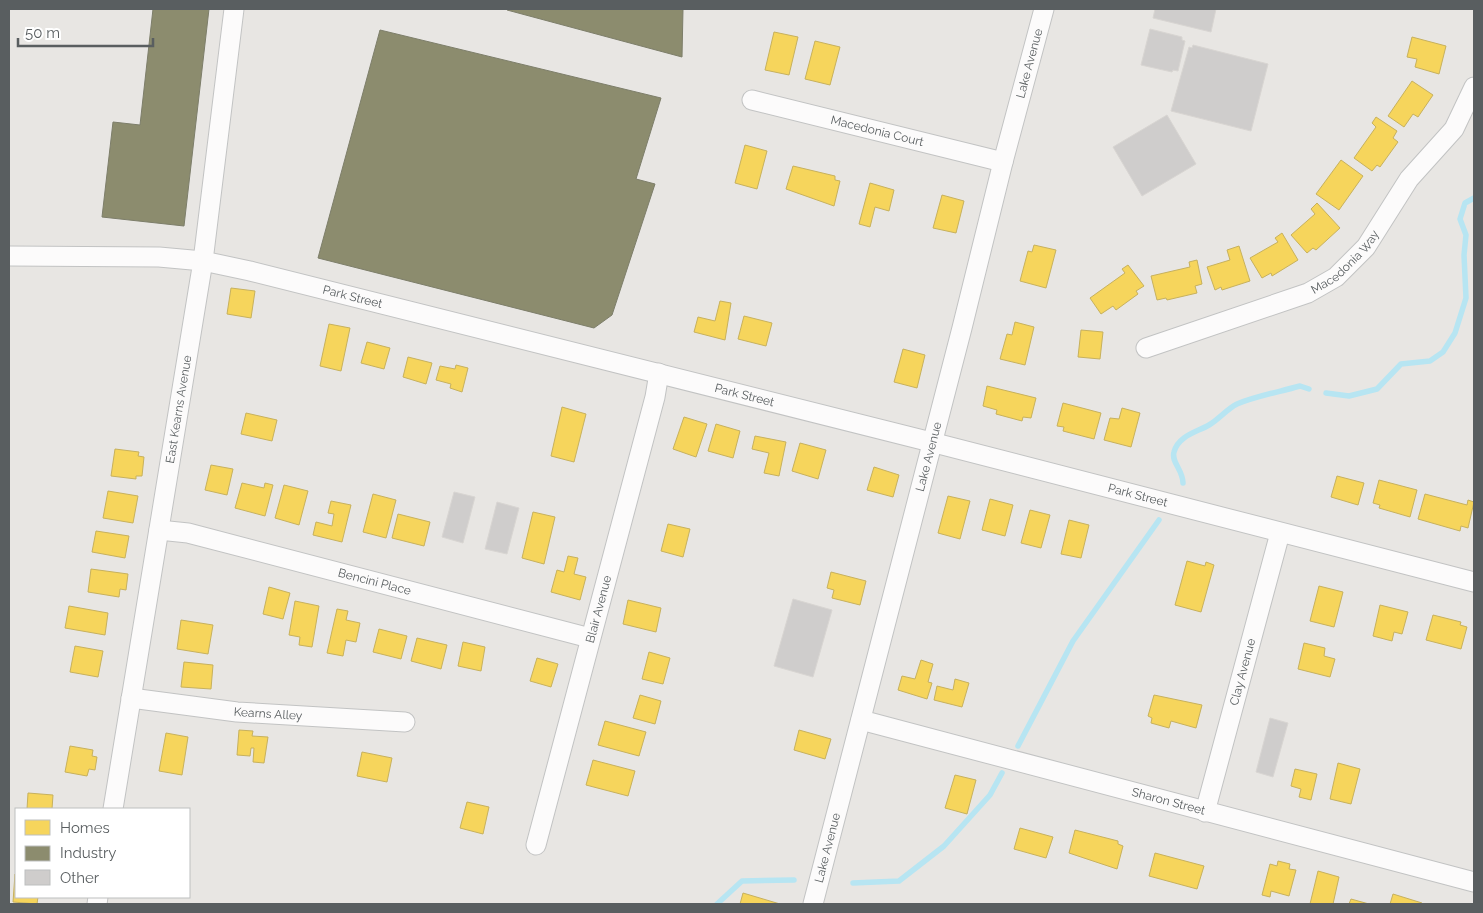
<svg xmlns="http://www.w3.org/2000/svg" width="1483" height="913" font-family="Raleway,sans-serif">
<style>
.homes{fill:#f6d55c;stroke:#c7b15d}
.industry{fill:#8c8c6e;stroke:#7d7e6a}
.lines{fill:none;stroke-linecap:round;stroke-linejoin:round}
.stream{stroke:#b7e5f2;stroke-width:5.5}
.building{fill:#cfcdcc;stroke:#d8d5d2}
.minor-casing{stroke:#c2c3c3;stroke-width:21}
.minor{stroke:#fcfbfb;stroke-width:19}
.labels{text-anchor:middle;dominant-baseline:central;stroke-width:5;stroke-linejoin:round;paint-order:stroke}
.street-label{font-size:12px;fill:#595e60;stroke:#fff}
</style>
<rect width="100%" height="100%" fill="#e8e6e3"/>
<path class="homes" d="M774 32 798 37 789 75 765 70Z
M1412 37 1446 46 1439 74 1415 67 1417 59 1407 57Z
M815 41 840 47 830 85 805 79Z
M1412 81 1433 95 1418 117 1413 114 1404 127 1388 116Z
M1376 117 1397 131 1393 138 1398 142 1380 167 1377 165 1372 171 1354 158 1376 127 1372 123Z
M745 145 767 151 757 189 735 183Z
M1341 160 1363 176 1339 210 1316 194Z
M793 166 835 176V180L840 181 834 206 786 189Z
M870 183 894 190 889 211 875 207 870 227 859 224Z
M942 195 964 201 956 233 933 228Z
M1317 203 1340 228 1316 250 1313 248 1307 253 1291 235 1315 214 1311 209Z
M1282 233 1298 260 1272 276 1271 273 1262 278 1250 258 1278 242 1275 238Z
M1034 245 1056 250 1046 288 1020 281 1028 251 1032 252Z
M1239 246 1250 281 1222 290 1221 287 1215 290 1207 267 1230 260 1227 250Z
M1197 260 1202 284 1195 286 1197 293 1167 300 1166 298 1157 300 1151 276 1190 267 1189 262Z
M1128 265 1144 286 1136 291 1138 294 1116 310 1113 306 1101 314 1090 298 1125 273 1122 269Z
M231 288 255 291 251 318 227 314Z
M720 301 731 303 725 340 694 332 698 317 715 321Z
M744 316 772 323 766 346 738 339Z
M1015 322 1034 327 1025 365 1000 359 1007 334 1012 335Z
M329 324 350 328 341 371 320 366Z
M1081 330 1103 332 1100 359 1078 357Z
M367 342 390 348 384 369 361 363Z
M903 349 925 355 917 388 894 382Z
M408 357 432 363 426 384 403 377Z
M456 365 468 368 462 392 450 388 451 384 436 380 440 366 455 369Z
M987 386 1036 398 1031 418 1023 417 1022 421 996 414 997 410 983 406Z
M1063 403 1101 413 1094 439 1063 431 1064 427 1057 426Z
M562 407 586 414 574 462 551 456Z
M1122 408 1140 413 1131 447 1104 440 1110 418 1119 419Z
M246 413 277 420 272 441 241 434Z
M684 417 707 424 696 457 673 449Z
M716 424 740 431 733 458 708 451Z
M755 436 786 442 779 476 764 473 769 453 752 449Z
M800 443 826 450 818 479 792 471Z
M115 449 139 452 138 456 144 457 142 476H136V479L111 476Z
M211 465 233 469 227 495 205 490Z
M874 467 899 475 893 497 867 490Z
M1337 476 1364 483 1358 505 1331 497Z
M1379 480 1417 490 1410 517 1379 508 1380 505 1373 503Z
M242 483 264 488 265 483 273 485 265 516 235 508Z
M284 485 308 491 299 525 275 518Z
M108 491 138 496 133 523 103 518Z
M373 494 396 500 386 538 363 532Z
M1425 494 1467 505 1468 500 1474 502 1468 528 1461 526 1460 531 1418 519Z
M948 496 970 501 960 539 938 533Z
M990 499 1013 505 1005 536 982 530Z
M331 501 351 505 342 542 313 535 316 522 332 526 334 514 328 513Z
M1030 510 1050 515 1041 548 1021 543Z
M533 512 555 517 544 564 522 558Z
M398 514 430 522 424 546 392 538Z
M1069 520 1089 525 1081 558 1061 554Z
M668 524 690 529 683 557 661 551Z
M96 531 129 536 125 558 92 552Z
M568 556 578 558 574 574 586 577 580 600 551 592 557 570 564 572Z
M1187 561 1205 566 1206 562 1214 565 1201 612 1175 605Z
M91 569 128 574 126 590 120 589 119 597 88 592Z
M831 572 866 581 860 605 832 598 834 590 827 588Z
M1319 586 1343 592 1334 627 1310 621Z
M269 587 290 593 283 619 263 614Z
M628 600 661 608 656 632 623 624Z
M295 601 319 606 312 647 299 645 300 637 289 635Z
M1380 605 1408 612 1402 634 1394 632 1392 641 1373 636Z
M69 606 108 613 105 635 65 628Z
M337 609 348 611 346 620 360 623 356 642 346 640 343 656 327 653Z
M1433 615 1461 622 1460 625 1467 627 1461 649 1426 640Z
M181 620 213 625 208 654 177 649Z
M379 629 407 636 401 659 373 652Z
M417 638 447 645 441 669 411 661Z
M463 642 485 647 481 671 458 666Z
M1304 643 1325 648 1324 656 1335 659 1330 677 1298 669Z
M75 646 103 651 98 677 70 672Z
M649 652 670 658 663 684 642 679Z
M537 658 558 664 551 687 530 681Z
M921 660 933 664 928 682 932 683 927 699 898 690 902 676 915 679Z
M184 662 213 665 211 689 181 687Z
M955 679 969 683 962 707 934 700 937 686 953 690Z
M640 695 661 701 655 724 633 718Z
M1154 695 1202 705 1196 728 1171 721 1169 728 1151 723 1152 718 1148 716Z
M605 721 646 732 639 756 598 745Z
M239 730 253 731 252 736 268 737 264 763 253 762 254 748H251L250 756 237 755Z
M799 730 831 739 825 759 794 750Z
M166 733 188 737 182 775 159 771Z
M70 746 93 750 92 756 97 757 95 770 89 769 87 776 65 772Z
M362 752 392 758 387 782 357 776Z
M593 760 635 771 628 796 586 785Z
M1338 763 1360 769 1351 804 1330 799Z
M1295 769 1317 774 1311 800 1299 797 1301 789 1291 786Z
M955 775 976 780 967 814 945 808Z
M28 793 53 795 52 809H27Z
M467 802 489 807 483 834 460 828Z
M1020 828 1053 837 1046 858 1014 849Z
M1075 830 1118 841V844L1123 846 1117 869 1069 853Z
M1155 853 1204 866 1197 889 1149 876Z
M1278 861 1290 864 1289 869 1296 870 1289 896 1271 891 1270 897 1262 895 1270 864 1277 866Z
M1318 871 1339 877 1333 904H1310Z
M15 874 16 897H38L37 904 13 902Z
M743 893 780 904H740Z
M1393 894 1422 903 1421 904H1390Z
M1351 899 1369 904H1349Z"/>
<path class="industry" d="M153 9H209L184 226 102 217 113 122 140 125Z
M508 9H683L682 57 507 10Z
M380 30 661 98 636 179 655 184 612 315 594 328 318 258Z"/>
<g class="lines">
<path class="stream" d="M1326 393 1349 396 1377 389 1401 364 1430 361 1443 352 1455 333 1466 298 1464 255 1466 235 1460 219 1465 203 1474 198
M1183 483C1183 470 1171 462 1174 452 1178 436 1197 432 1209 425 1219 419 1227 409 1237 404 1256 396 1279 392 1300 386L1309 389
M1018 746 1073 641 1159 520
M853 883 899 881 944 846 990 795 1002 773
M717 904 742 881 794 880"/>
</g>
<path class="building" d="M1155 9H1216L1211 32 1153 18Z
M1150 29 1182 37V40L1185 41 1178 71 1173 70 1172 72 1141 65Z
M1193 45 1268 64 1251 131 1171 111 1189 47 1192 48Z
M1167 115 1196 164 1142 196 1113 147Z
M454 492 475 497 463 543 442 537Z
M497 502 519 508 507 554 485 549Z
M793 599 832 610 813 677 774 666Z
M1270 718 1288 723 1273 777 1256 772Z"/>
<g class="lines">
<g class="minor-casing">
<g id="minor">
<path id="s1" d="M752 100 1003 162"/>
<path id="s2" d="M9 256 159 257 203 261 250 271 931 442 1474 582"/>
<path id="s3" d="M1146 348 1308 293 1336 277 1366 247 1409 179 1454 129 1474 87"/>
<path id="s4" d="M159 530 188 533 590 638"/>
<path id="s5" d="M131 698 237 712 405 722"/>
<path id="s6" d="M861 720 1474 882"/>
<path id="s7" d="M113 809 203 261 234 9"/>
<path id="s8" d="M1205 812 1280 533"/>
<path id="s9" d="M536 845 655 397 659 373"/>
<path d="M97 904 98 897"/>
<path id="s10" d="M813 904 962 328 1003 162 1044 9"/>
</g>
</g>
<use href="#minor" class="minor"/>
</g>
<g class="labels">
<g class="street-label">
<text stroke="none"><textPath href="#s10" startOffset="868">Lake Avenue</textPath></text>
<text stroke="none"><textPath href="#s1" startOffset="129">Macedonia Court</textPath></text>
<text stroke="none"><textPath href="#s3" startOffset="220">Macedonia Way</textPath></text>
<text stroke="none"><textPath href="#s2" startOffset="348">Park Street</textPath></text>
<text stroke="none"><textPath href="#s2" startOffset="752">Park Street</textPath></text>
<text stroke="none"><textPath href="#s7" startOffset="405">East Kearns Avenue</textPath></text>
<text stroke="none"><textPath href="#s10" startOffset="462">Lake Avenue</textPath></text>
<text stroke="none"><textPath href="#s2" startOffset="1158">Park Street</textPath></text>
<text stroke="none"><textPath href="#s4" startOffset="222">Bencini Place</textPath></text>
<text stroke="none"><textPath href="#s9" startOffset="244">Blair Avenue</textPath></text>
<text stroke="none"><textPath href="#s8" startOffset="145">Clay Avenue</textPath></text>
<text stroke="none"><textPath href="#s5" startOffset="138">Kearns Alley</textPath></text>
<text stroke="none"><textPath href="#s6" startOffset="318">Sharon Street</textPath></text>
<text stroke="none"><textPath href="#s10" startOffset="58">Lake Avenue</textPath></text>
</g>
</g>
<rect width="1483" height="913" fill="none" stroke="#595e60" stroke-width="20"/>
<rect x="15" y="808" width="175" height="90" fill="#ffffff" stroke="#bdbfbf"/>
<rect x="25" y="820" width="25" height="15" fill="#f6d55c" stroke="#bdbfbf"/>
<text x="60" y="833" font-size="15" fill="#595e60">Homes</text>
<rect x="25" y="846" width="25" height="15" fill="#8c8c6e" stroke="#bdbfbf"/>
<text x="60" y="858" font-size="15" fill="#595e60">Industry</text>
<rect x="25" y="870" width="25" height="15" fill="#cfcdcc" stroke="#bdbfbf"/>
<text x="60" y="883" font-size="15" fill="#595e60">Other</text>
<path d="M18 38v8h135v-8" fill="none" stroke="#595e60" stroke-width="2.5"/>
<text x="25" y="38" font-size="15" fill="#595e60" stroke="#ffffff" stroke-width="4" paint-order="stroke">50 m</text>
</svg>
